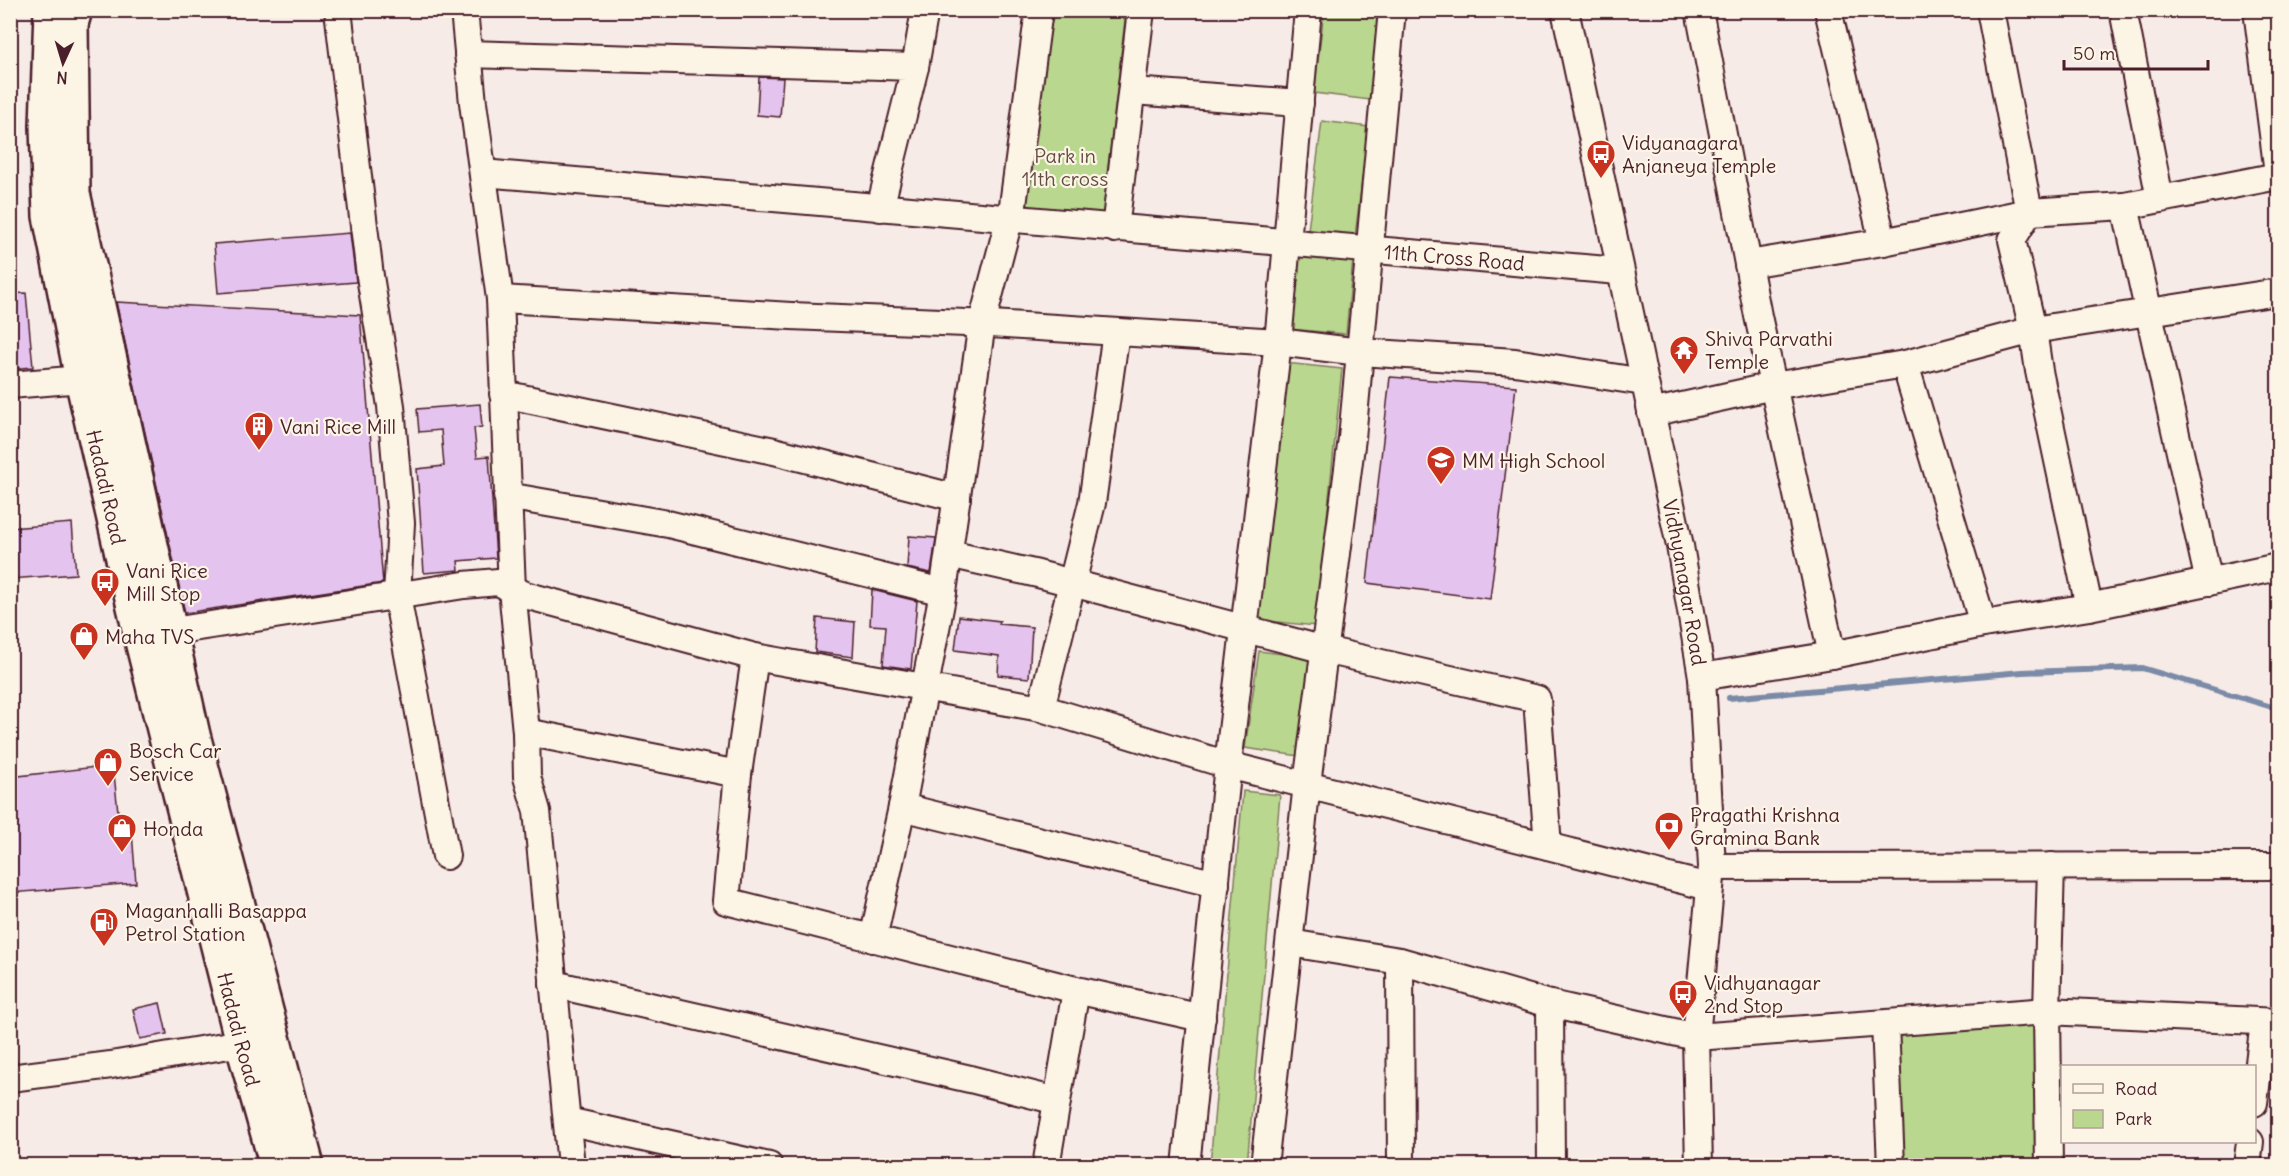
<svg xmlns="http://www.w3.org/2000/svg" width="2289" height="1176" font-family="Delius,sans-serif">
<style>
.green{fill:#b9d78f;stroke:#827b5d;stroke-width:1.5}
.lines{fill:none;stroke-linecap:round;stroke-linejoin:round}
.stream{stroke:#7a8aa7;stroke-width:6}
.building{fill:#e4c3ef;stroke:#4a1f2b;stroke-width:1.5}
.minor-casing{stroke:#4a1f2b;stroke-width:30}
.major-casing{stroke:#4a1f2b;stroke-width:38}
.path{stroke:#4a1f2b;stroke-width:4;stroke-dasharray:1.5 4.5;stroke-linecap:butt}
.minor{stroke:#fcf5e5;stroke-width:26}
.major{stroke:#fcf5e5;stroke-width:33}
.labels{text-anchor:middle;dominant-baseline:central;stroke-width:4.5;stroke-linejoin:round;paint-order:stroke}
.poi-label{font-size:20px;fill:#4a1f2b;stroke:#fcf5e5;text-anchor:start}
.park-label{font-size:20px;fill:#664d44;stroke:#fcf5e5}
.street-label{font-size:20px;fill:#4a1f2b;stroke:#fcf5e5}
</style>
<rect width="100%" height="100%" fill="#f7ebe7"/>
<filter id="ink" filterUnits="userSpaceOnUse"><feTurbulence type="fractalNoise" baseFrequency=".0167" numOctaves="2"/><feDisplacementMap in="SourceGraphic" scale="12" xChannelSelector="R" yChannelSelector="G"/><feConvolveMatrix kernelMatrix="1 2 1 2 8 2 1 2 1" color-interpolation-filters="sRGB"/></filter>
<g filter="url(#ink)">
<path class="green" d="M1054 11H1126L1103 213 1013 205Z
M1324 11H1380L1370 100 1314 93Z
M1322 121 1369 127 1355 236 1308 230Z
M1295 254 1353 259 1346 334 1289 329Z
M1285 363 1342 369 1316 626 1259 620Z
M1259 651 1313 658 1299 756 1245 748Z
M1243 791 1280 795 1247 1165H1210Z
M2036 1022 2040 1165H1900L1893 1031Z"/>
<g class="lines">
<path class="stream" d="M1729 698 2022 672 2142 668 2272 707 2278 714"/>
</g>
<path class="building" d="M759 77 783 78 780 117 757 115Z
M350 233 356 282 218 293 214 244Z
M26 293 33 367 10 369V294Z
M116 302 360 315 383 583 185 613Z
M1390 377 1516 386 1490 599 1367 583Z
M480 404 482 427 474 428 477 457 489 456 496 558 458 561 459 570 424 573 417 469 444 466 441 430 419 432 417 409Z
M72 523 76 574 10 579V528Z
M909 536 936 538 931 573 907 568Z
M872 590 917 601 911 669 883 665 886 626 870 625Z
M959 616 1000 621 999 624 1032 627 1029 678 998 675 999 656 955 650Z
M817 618 855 622 853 657 815 652Z
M113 765 119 821 131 820 136 883 10 893V777Z
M160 1003 167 1034 140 1039 133 1009Z"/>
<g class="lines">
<g class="minor-casing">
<g id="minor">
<path d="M338 10 370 276 391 406 401 523 397 596 446 856"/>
<path d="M464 10 473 103 500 299"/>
<path id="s1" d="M1565 10 1680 546 1702 677 1712 867 1696 1037 1699 1166"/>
<path d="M1699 10 1758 316 1832 655"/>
<path d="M1828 10 1883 242"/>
<path d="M1990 10 2029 212 2012 240 2033 330 2039 371 2089 607"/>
<path d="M2123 10 2160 199"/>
<path d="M2257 10 2278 173"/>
<path d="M468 54 915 67 880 208"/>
<path d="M915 67 925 10"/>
<path d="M1132 91 1300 103"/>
<path id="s2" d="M483 173 1619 271"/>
<path d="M2125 206 2209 582"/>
<path d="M1115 229 1141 10"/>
<path d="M1748 264 1883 242 2029 212 2125 206 2278 176"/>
<path d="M1905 364 1983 624"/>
<path d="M10 385 82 379"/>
<path d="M503 394 774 451 957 498"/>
<path d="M1651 413 1773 386 1905 364 2033 330 2278 292"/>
<path d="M507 496 668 524 943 592"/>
<path d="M949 554 1038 574 1325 650 1537 699 1548 846"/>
<path d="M154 634 464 585 498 582 525 595 755 657 1041 708 1228 765 1709 887"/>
<path d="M755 657 738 774 726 901 1076 990 1046 1166"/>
<path d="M1702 677 1832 655 1983 624 2089 607 2278 567"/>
<path d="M1041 708 1092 503 1116 332"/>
<path d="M526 732 738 774"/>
<path d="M902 807 943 592 982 323 1013 205 1039 10"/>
<path d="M1712 867 2278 866"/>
<path d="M873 939 902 807 1216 884"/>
<path d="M1290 943 1400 961 1401 1166"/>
<path d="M1400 961 1550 1004 1551 1166"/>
<path d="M553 984 970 1079 1057 1101"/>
<path d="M1076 990 1202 1018"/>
<path d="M1550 1004 1696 1037 2047 1011 2278 1022"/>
<path d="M1885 1024 1891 1166"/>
<path d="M10 1078 111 1065 259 1040"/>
<path d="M2254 1103 2264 1022"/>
<path d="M567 1121 769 1166"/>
<path d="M571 1166 537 811 527 777 526 732 512 589 500 299 791 316 991 324 1278 342 1360 352 1515 362 1644 382"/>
<path d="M1186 1166 1228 765 1278 342 1308 10"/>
<path d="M1264 1166 1307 784 1352 438 1392 10"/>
<path d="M2049 1166 2047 1011 2051 866"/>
<path d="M2247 1166 2250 1142"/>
</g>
</g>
<g class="major-casing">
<g id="major">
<path id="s3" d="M51 10 47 126 50 216 82 379 141 637 242 1042 277 1166"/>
<path d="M75 10 71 24 73 193 193 735 307 1166"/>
</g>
</g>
<path class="path" d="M1066 1163 1086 1166"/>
<use href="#minor" class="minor"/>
<use href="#major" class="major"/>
</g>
</g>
<defs>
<g id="bus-pin" transform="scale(1.5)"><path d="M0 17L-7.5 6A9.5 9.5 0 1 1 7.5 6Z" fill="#c8321e" stroke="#fcf5e5"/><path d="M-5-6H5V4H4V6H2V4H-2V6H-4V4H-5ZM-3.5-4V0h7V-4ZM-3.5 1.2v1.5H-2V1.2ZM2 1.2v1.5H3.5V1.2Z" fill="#fff"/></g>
<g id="temple-pin" transform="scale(1.5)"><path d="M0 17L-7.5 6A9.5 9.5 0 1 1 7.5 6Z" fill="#c8321e" stroke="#fcf5e5"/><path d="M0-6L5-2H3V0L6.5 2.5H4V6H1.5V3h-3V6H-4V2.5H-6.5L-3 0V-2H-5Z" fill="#fff"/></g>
<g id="building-pin" transform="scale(1.5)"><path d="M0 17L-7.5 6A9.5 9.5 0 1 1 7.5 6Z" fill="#c8321e" stroke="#fcf5e5"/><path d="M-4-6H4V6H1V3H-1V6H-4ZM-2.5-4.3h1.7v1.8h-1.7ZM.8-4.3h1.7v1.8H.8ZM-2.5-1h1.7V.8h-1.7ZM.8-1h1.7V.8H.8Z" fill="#fff"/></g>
<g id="school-pin" transform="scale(1.5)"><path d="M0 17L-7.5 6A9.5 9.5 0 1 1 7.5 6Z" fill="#c8321e" stroke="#fcf5e5"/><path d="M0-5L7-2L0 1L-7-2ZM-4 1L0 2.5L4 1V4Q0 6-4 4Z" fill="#fff"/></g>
<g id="shop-pin" transform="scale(1.5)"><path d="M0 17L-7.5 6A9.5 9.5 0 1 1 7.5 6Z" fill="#c8321e" stroke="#fcf5e5"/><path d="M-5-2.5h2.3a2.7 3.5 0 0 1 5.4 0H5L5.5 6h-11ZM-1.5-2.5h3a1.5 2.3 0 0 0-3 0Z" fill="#fff"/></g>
<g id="bank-pin" transform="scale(1.5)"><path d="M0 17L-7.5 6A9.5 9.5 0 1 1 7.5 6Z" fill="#c8321e" stroke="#fcf5e5"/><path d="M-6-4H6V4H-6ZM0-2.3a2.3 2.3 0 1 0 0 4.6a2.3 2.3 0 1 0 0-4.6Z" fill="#fff"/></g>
<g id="fuel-pin" transform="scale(1.5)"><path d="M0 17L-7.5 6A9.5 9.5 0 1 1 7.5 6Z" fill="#c8321e" stroke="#fcf5e5"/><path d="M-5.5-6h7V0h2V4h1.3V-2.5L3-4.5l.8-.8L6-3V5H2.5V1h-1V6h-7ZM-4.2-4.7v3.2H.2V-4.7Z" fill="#fff"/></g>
</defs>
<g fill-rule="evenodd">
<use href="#bus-pin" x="1601" y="154"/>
<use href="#temple-pin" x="1684" y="350"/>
<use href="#building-pin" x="259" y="426"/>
<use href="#school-pin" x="1441" y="460"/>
<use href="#bus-pin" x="105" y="582"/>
<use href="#shop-pin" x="84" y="636"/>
<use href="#shop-pin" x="108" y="762"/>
<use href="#bank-pin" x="1669" y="826"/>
<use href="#shop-pin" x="122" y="828"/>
<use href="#fuel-pin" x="104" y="922"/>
<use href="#bus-pin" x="1683" y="994"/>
</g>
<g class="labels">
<g class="poi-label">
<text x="1622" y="142">Vidyanagara<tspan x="1622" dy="23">Anjaneya Temple</tspan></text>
<text x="1705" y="338">Shiva Parvathi<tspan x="1705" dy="23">Temple</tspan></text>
<text x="280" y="426">Vani Rice Mill</text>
<text x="1462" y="460">MM High School</text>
<text x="126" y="570">Vani Rice<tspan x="126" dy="23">Mill Stop</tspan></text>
<text x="105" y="636">Maha TVS</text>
<text x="129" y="750">Bosch Car<tspan x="129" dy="23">Service</tspan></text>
<text x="1690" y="814">Pragathi Krishna<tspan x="1690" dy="23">Gramina Bank</tspan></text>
<text x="143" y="828">Honda</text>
<text x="125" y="910">Maganhalli Basappa<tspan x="125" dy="23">Petrol Station</tspan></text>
<text x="1704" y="982">Vidhyanagar<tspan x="1704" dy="23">2nd Stop</tspan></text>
</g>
<g class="park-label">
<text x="1065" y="155">Park in<tspan x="1065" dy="23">11th cross</tspan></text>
</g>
<g class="street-label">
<text stroke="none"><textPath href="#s2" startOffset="975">11th Cross Road</textPath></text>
<text stroke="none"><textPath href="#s3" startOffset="483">Hadadi Road</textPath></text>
<text stroke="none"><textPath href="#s1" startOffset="585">Vidhyanagar Road</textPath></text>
<text stroke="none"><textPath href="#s3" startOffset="1041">Hadadi Road</textPath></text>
</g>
</g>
<rect width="2289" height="1176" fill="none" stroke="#fcf5e5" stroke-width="36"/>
<rect x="18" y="18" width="2253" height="1140" fill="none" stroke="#4a1f2b" stroke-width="2" filter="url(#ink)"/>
<rect x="2061" y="1065" width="195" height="78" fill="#fcf5e5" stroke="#b59f9b" stroke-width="1.5"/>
<rect x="2073" y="1084" width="30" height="9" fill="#fcf5e5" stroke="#b59f9b" stroke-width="1.5"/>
<text x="2115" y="1095" font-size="18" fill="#4a1f2b">Road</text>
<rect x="2073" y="1110" width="30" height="18" fill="#b9d78f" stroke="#b59f9b" stroke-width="1.5"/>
<text x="2115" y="1125" font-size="18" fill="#4a1f2b">Park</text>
<g transform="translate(63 63) rotate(184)" stroke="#fcf5e5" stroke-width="4.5" paint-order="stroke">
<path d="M0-4.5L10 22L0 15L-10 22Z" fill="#4a1f2b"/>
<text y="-9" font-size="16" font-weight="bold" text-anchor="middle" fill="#4a1f2b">N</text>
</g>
<path d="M2064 60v9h144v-9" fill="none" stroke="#4a1f2b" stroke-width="3"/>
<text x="2073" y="60" font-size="18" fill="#4a1f2b" stroke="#fcf5e5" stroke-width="4.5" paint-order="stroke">50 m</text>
</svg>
